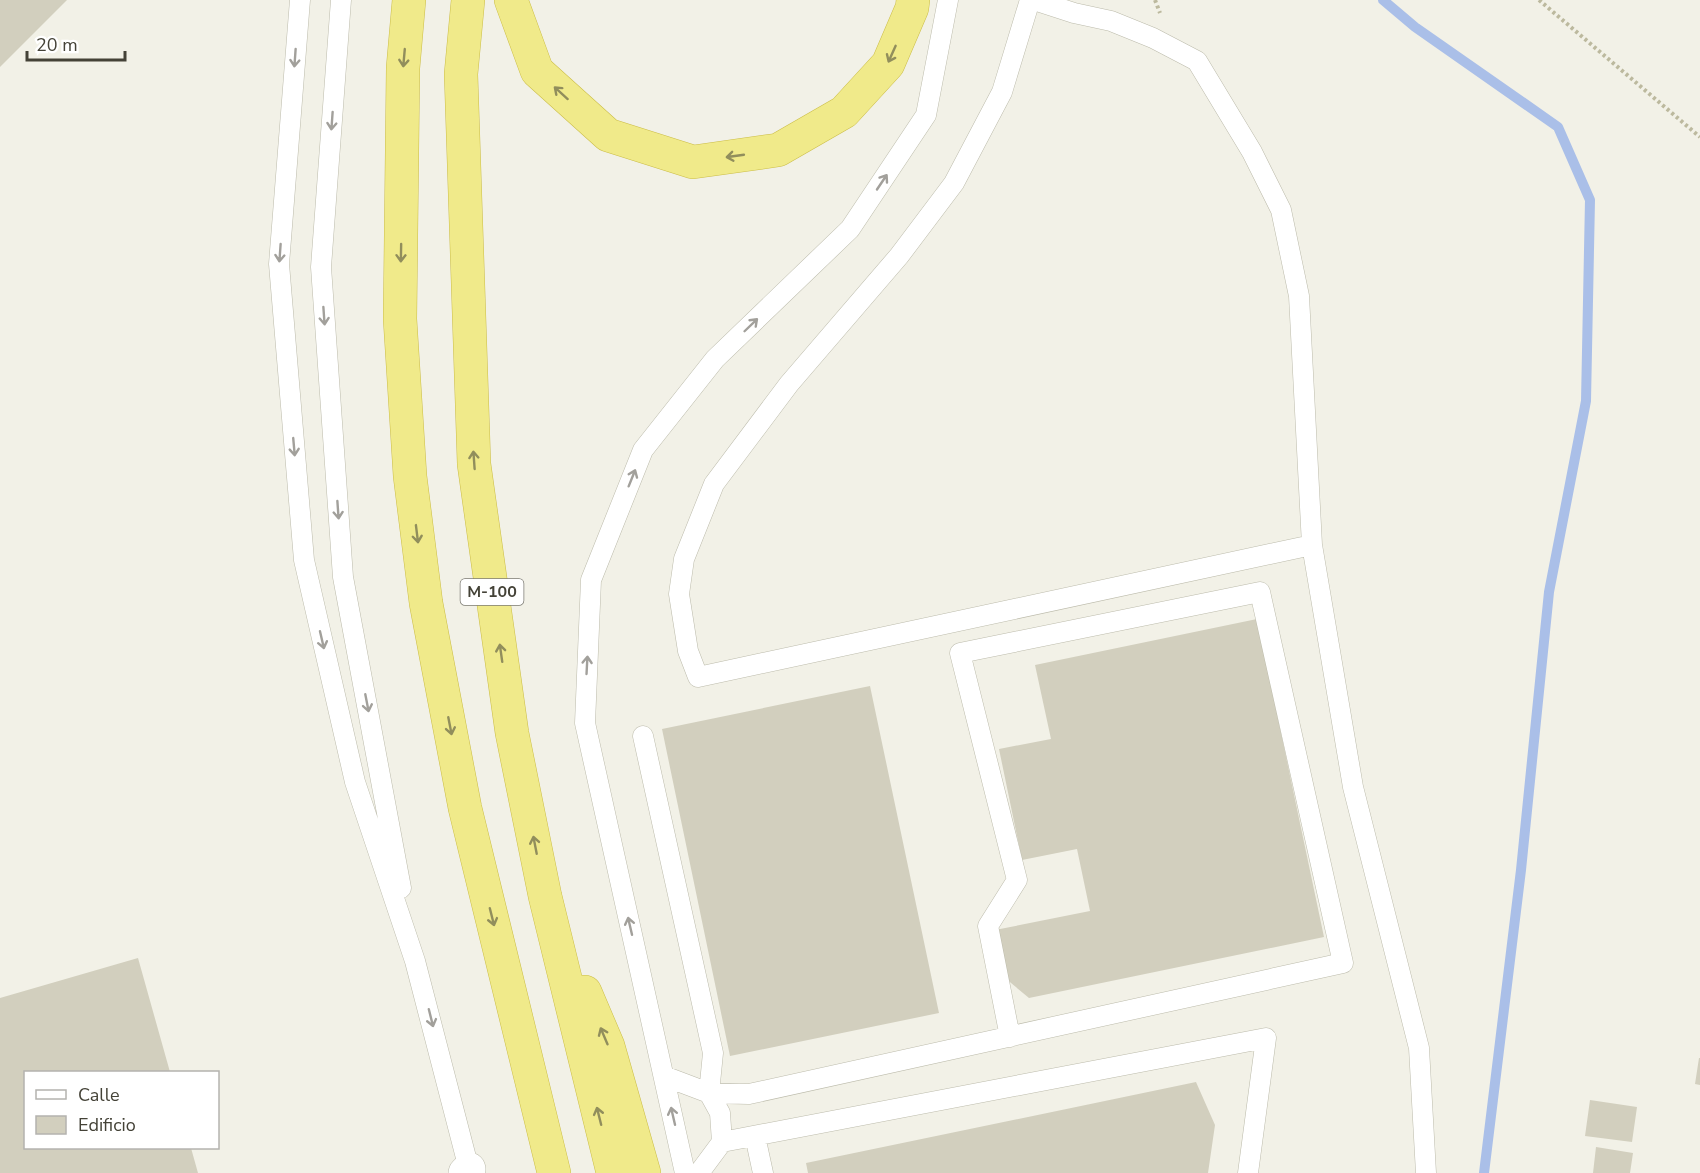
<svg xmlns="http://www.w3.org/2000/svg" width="1700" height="1173" font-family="'Nunito Sans',sans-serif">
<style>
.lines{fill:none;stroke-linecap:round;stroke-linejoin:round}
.stream{stroke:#aabfe8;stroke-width:10}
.building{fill:#d2cfbe}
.service-casing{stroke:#bcbbab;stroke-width:21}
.minor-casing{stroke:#bcbbab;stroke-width:34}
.trunk-casing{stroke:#cbbd48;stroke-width:34}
.path{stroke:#bcb99e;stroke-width:4;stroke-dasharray:3 3;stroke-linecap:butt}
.service{stroke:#fff;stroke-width:20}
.minor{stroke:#fff;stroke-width:33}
.trunk{stroke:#f0ea8a;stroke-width:33}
.oneway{stroke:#918e5c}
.oneway2{stroke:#a2a09b}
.labels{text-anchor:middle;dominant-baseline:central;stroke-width:4.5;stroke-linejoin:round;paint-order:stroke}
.shield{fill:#fff;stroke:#7c7b73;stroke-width:1.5}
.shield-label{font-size:16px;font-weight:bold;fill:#444237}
</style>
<rect width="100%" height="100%" fill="#f2f1e7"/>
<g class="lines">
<path class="stream" d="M1383 0 1415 27 1558 127 1590 200 1586 401 1549 592 1521 870 1484 1173"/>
</g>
<path class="building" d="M0 0H67L0 67Z
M1257 619 1324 937 1029 998 1005 978 995 930 1090 911 1077 849 1022 860 999 749 1051 739 1035 665Z
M870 686 939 1013 730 1056 662 729Z
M138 958 170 1072H26V1148H191L198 1173H0V998Z
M1699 1058H1700V1085L1695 1084Z
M1196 1082 1215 1125 1208 1173H808L806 1163Z
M1590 1100 1637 1107 1632 1142 1585 1136Z
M1596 1147 1633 1153 1630 1173H1593Z"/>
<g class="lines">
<g class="service-casing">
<path id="service" d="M300 0 279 264 304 560 355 782 415 961 470 1173
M341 0 321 267 343 577 401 888
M1030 0 1002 92 954 183 899 256 789 384 714 484 684 559 679 594 688 651 698 677 1312 545
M1034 0 1074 13 1111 21 1153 38 1197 61 1252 152 1281 210 1299 296 1312 545 1353 787 1419 1048 1426 1173
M643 736 713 1053 709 1093 720 1113 722 1142 699 1173
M664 1076 709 1093 749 1094 1343 963 1260 592 960 653 1017 880 988 926 1010 1037
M755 1136 763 1173
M722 1142 1266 1038 1248 1173
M685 1173 585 723 591 580 643 450 715 359 850 229 926 115 948 0"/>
</g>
<g class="minor-casing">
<path id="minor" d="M465 1173 469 1169"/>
</g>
<g class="trunk-casing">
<path id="trunk" d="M409 0 403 68 400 319 410 476 426 603 465 808 554 1173
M468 0 461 74 474 464 512 733 545 896 613 1173
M511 0 537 71 608 135 693 162 778 150 844 112 888 64 912 8 913 0
M585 992 608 1046 644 1173"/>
</g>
<path class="path" d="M1155 0 1160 13
M1539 0 1700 137"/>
<use href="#service" class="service"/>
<use href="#minor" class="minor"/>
<use href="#trunk" class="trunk"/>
</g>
<defs><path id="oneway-shaft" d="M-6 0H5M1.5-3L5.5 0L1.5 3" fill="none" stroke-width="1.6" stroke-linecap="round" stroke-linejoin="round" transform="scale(1.5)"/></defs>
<g class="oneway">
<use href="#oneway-shaft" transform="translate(892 54) rotate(114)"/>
<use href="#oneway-shaft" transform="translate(404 58) rotate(95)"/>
<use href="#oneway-shaft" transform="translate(561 93) rotate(-138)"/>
<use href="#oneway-shaft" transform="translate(735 156) rotate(172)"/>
<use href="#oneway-shaft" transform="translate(401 253) rotate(91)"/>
<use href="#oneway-shaft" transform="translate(474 460) rotate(-94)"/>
<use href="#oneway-shaft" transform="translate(417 534) rotate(83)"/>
<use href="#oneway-shaft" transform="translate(501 653) rotate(-98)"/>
<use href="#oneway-shaft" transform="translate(450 726) rotate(79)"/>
<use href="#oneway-shaft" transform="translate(535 845) rotate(-101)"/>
<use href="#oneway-shaft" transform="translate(492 917) rotate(76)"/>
<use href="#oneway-shaft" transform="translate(604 1036) rotate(-113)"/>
<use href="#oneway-shaft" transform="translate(599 1116) rotate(-104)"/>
</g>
<g class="oneway2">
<use href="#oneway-shaft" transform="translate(295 58) rotate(94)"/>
<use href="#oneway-shaft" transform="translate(332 121) rotate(94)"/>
<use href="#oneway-shaft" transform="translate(882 182) rotate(-56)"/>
<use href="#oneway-shaft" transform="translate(280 253) rotate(94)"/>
<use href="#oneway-shaft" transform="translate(324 316) rotate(86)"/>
<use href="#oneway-shaft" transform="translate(751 325) rotate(-44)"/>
<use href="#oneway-shaft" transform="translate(294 447) rotate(85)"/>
<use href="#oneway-shaft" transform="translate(632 478) rotate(-68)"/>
<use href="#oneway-shaft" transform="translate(338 510) rotate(86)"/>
<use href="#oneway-shaft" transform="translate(322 640) rotate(77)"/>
<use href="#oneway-shaft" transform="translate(587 665) rotate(-87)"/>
<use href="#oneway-shaft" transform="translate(367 703) rotate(79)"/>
<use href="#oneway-shaft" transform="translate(630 926) rotate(-103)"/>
<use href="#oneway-shaft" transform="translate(431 1018) rotate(76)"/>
<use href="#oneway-shaft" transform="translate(673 1116) rotate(-103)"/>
</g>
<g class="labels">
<rect class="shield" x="460.5" y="579" width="63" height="26" rx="4.5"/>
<g class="shield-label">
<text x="492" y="592">M-100</text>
</g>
</g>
<rect x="24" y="1071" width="195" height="78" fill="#ffffff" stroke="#b4b3af" stroke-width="1.5"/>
<rect x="36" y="1090" width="30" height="9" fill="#ffffff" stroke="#b4b3af" stroke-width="1.5"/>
<text x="78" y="1101" font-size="18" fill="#444237">Calle</text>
<rect x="36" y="1116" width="30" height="18" fill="#d2cfbe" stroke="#b4b3af" stroke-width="1.5"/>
<text x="78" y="1131" font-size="18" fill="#444237">Edificio</text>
<path d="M27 51v9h98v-9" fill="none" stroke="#444237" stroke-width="3"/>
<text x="36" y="51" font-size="18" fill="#444237" stroke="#ffffff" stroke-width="4.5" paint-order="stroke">20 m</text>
</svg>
